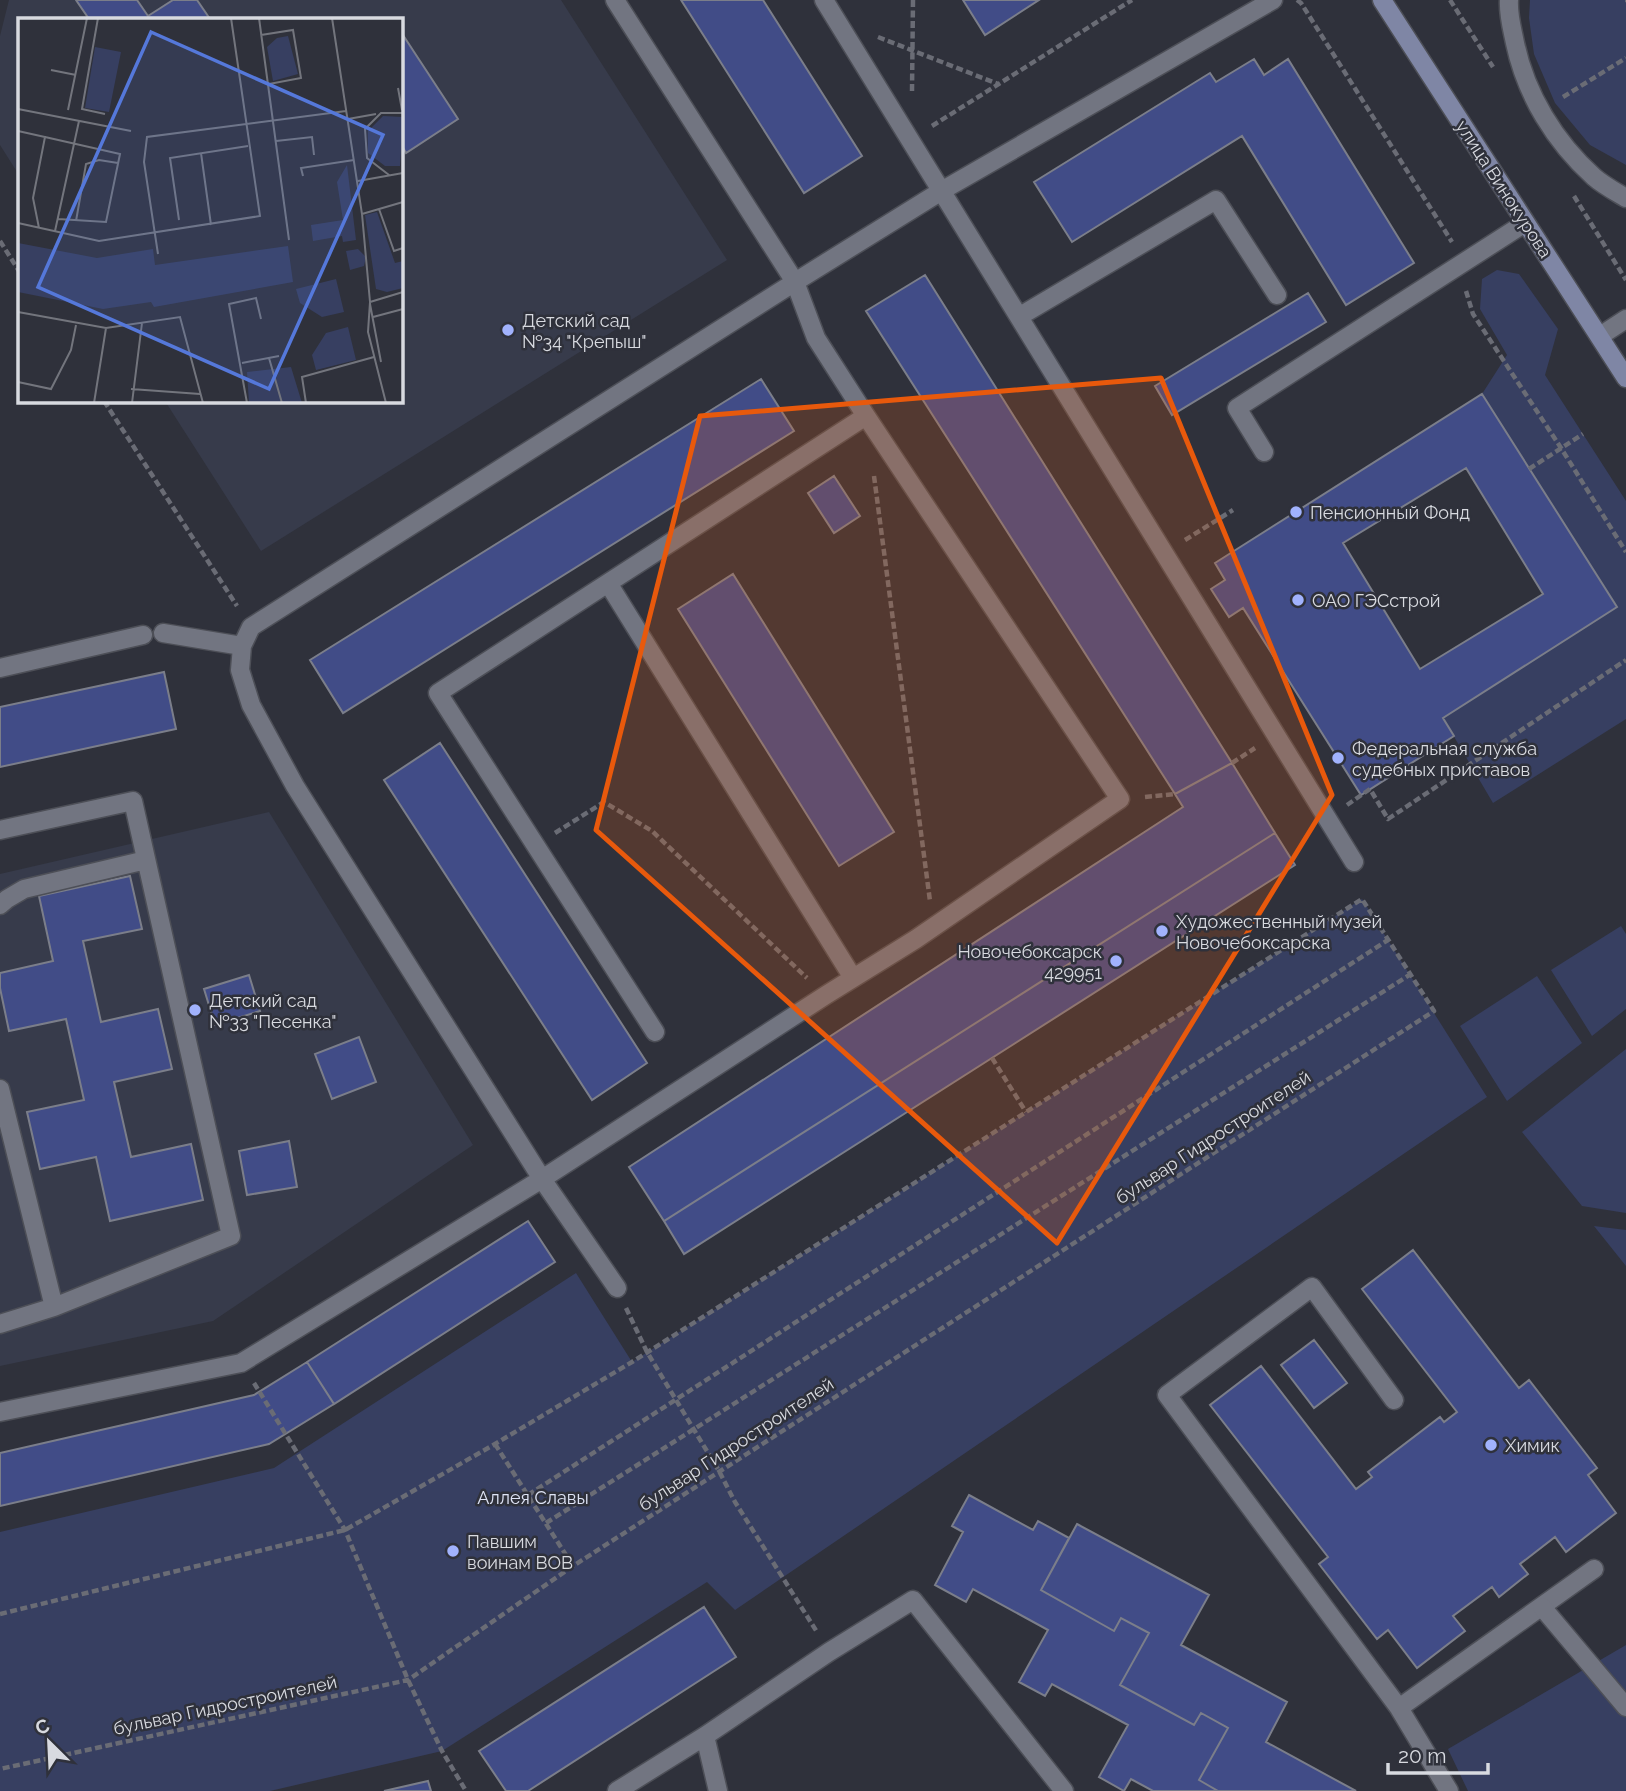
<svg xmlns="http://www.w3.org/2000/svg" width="1626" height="1791" font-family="Raleway,sans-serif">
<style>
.built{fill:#373b4b}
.green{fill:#373f61}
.building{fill:#414c87;stroke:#7b7e8a;stroke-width:2;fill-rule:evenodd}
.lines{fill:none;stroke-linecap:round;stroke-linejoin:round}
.lane-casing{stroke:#4d4f57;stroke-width:21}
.street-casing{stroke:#4d4f57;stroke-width:21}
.secondary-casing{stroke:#4d4f57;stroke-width:21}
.path{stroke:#6a6c75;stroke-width:4.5;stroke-dasharray:7 3.5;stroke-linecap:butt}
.lane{stroke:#727581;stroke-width:18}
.street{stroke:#727581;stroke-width:18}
.secondary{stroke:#7f86a5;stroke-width:18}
.marked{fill:#e8590c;fill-opacity:0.2;stroke:#e8590c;stroke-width:5;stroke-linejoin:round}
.poi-dot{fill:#a1b2fd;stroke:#2f313b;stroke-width:2.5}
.labels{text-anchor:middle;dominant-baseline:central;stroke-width:5;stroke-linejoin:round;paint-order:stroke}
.street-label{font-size:18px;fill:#d8dae0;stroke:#2f313b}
.poi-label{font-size:18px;fill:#d8dae0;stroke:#2f313b;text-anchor:start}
.park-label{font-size:18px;fill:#dee3f5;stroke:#2f313b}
.inset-road{fill:none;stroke:#73757d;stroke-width:2}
.view{fill:#5578da;fill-opacity:0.15;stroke:#5578da;stroke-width:3.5}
.inset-edge{fill:none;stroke:#d8dae0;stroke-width:3.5}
</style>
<rect width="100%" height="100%" fill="#2f313b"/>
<path class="built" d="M9 0H561L727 260 261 551 165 401H401V19H19V175L0 145V36Z
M269 812 473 1145 213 1321 0 1366V874Z"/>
<path class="green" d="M1530 0H1626V165L1590 145 1555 103 1534 54 1529 18Z
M1497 270 1519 274 1558 329 1545 375 1626 501V719L1493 803 1443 718 1617 607 1482 394 1507 355 1480 309 1482 279Z
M1362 899 1487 1097 735 1610 707 1582 442 1751 270 1791H0V1532L274 1468 576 1273 632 1362Z
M1621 926 1626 934V1009L1592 1036 1551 970Z
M1537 976 1582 1043 1507 1101 1460 1026Z
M1626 1049V1213L1582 1206 1522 1132Z
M1594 1226 1626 1230V1266Z
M1626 1645V1791H1468L1448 1749Z"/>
<path class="building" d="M76 0H137L148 16 173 0H197L210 19H89Z
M681 0H763L862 156 804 193Z
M963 0H1039L985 35Z
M401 32 458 119 406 153 401 144Z
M1254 59 1264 75 1288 59 1414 263 1346 305 1242 136 1072 242 1034 182 1210 73 1216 82Z
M925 275 1232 763 1175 794 866 311Z
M1308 293 1326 322 1172 415 1155 386Z
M761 379 794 431 343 713 310 660Z
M1482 394 1617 607 1443 718 1454 736 1361 795 1243 608 1229 617 1211 589 1225 580 1215 563ZM1466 468 1543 594 1420 669 1343 543Z
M834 476 860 516 834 533 808 493Z
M733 574 894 832 839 866 678 609Z
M164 672 176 729 0 767V707Z
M440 743 647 1063 592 1100 384 780Z
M1232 763 1275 833 664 1221 629 1167 1183 807 1175 794Z
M1275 833 1295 865 684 1254 664 1221Z
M130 876 142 929 83 941 101 1022 158 1009 172 1069 114 1082 131 1157 191 1144 203 1200 110 1221 96 1157 40 1169 27 1112 84 1100 66 1019 9 1031 0 988V973L53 961 39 896Z
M249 975 260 1011 215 1025 204 989Z
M359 1037 376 1082 332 1099 315 1054Z
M289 1141 297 1187 247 1195 239 1151Z
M528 1221 555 1262 334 1404 307 1362Z
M1413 1250 1519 1388 1529 1380 1597 1468 1588 1475 1616 1513 1566 1552 1555 1537 1520 1564 1528 1574 1499 1597 1492 1587 1453 1616 1465 1631 1417 1668 1388 1630 1377 1639 1319 1564 1328 1557 1210 1405 1261 1366 1356 1489 1372 1477 1368 1472 1440 1417 1444 1422 1457 1412 1362 1289Z
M1314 1340 1347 1383 1314 1408 1281 1365Z
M307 1362 334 1404 269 1444 0 1506V1453L254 1395Z
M969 1495 1033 1530 1038 1521 1069 1538 1041 1590 1114 1631 1121 1618 1149 1633 1120 1685 1194 1725 1201 1713 1228 1728 1199 1780 1218 1791H1153L1131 1779 1124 1791 1099 1777 1128 1725 1052 1684 1045 1696 1019 1682 1048 1630 973 1589 966 1602 935 1585 963 1532 952 1526Z
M1077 1524 1209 1595 1181 1645 1287 1702 1266 1742 1356 1791H1218L1199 1780 1228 1728 1201 1713 1194 1725 1120 1685 1149 1633 1121 1618 1114 1631 1041 1590Z
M704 1607 736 1657 528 1791H506L479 1751Z
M428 1781 431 1791H384Z"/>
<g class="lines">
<g class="lane-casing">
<path id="lane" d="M824 0C1003 286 1177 575 1354 862
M1509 0C1508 15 1512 28 1515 43 1526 95 1555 142 1594 177 1603 185 1616 192 1626 198
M1020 316 1216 200 1277 295
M1600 336 1626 319
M1264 452 1237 408 1525 223
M608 583 853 978
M163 633 242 646
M0 668 143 635
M0 830 133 801 231 1236 54 1307 0 1324
M0 905 7 899 24 889 146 860
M655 1032 438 693 866 416
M0 1089 54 1307
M617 1288 542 1179 295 786 251 705 240 670 242 646 251 627 795 282 943 190 1273 0
M1394 1400 1312 1287 1167 1395 1399 1708 1449 1791
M0 1412 241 1363 542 1179 826 995 916 939 1120 799 866 416 816 338 795 282 615 0
M1399 1708 1594 1569
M705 1736 718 1791
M617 1791 705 1736 829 1652 913 1600 1064 1791"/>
</g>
<g class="street-casing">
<path id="street" d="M1542 1607 1626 1707"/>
</g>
<g class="secondary-casing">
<path id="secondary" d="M1382 0 1626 378"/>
</g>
<path class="path" d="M1297 0 1301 3 1452 242
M1450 0 1493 67
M1625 0H1626
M878 37 998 84
M912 91 913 0
M1563 97 1626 58
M932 126 1132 0
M1574 196 1626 280
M0 241 19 271
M1466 291 1473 314 1561 448 1626 552
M104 401 237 606
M1529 469 1583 434
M874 476 930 901
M1185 540 1233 510
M1232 763 1255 748
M1145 797 1175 794
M1347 805 1370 789 1388 819 1626 660
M555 833 604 802 652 831 807 978
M992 1058 1026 1112
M626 1308 647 1352 719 1471 735 1502 817 1632
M254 1383 345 1530 408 1680 442 1751 466 1791
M495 1444 573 1566
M528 1495 1388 940
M546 1523 1411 974
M0 1614 345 1530 495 1444 632 1362 1362 899 1434 1011 573 1566 408 1680 0 1769"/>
<use href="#lane" class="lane"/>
<use href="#street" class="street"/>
<use href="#secondary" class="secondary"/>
</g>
<path class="marked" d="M1161 378 1332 795 1057 1243 596 830 700 416Z"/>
<g class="poi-dot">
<circle cx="508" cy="330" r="7"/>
<circle cx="1296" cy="512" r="7"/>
<circle cx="1298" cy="600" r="7"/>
<circle cx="1338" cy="758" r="7"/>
<circle cx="1162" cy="931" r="7"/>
<circle cx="1116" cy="961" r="7"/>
<circle cx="195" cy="1010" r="7"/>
<circle cx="1491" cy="1445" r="7"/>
<circle cx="453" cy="1551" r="7"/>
</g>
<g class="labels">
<g class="street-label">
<text transform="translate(1504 189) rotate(57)">улица Винокурова</text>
<text transform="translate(1213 1137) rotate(-33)">бульвар Гидростроителей</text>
<text transform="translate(736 1444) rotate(-33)">бульвар Гидростроителей</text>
<text transform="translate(225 1705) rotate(-12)">бульвар Гидростроителей</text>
</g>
<g class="poi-label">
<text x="522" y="320">Детский сад<tspan x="522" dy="21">№34 "Крепыш"</tspan></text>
<text x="1310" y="512">Пенсионный Фонд</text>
<text x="1312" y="600">ОАО ГЭСстрой</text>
<text x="1352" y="748">Федеральная служба<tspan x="1352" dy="21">судебных приставов</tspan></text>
<text x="1176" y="921">Художественный музей<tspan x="1176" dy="21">Новочебоксарска</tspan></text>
<text x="1102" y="951" text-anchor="end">Новочебоксарск<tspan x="1102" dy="21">429951</tspan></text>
<text x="209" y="1000">Детский сад<tspan x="209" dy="21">№33 "Песенка"</tspan></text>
<text x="1505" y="1445">Химик</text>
<text x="467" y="1541">Павшим<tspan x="467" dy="21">воинам ВОВ</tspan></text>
</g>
<g class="park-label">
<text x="533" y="1497">Аллея Славы</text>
</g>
</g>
<g transform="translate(18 18)">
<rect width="385" height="385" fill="#2f313b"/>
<path d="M270 18 280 56 255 63 249 29 259 20ZM77 29 103 34 91 94 67 90ZM365 98 385 99 382 148H367L350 135V113ZM329 147 338 222 325 224 324 218 295 223 293 207 325 202 319 164ZM359 194 377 245 385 243V270L369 274 358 271 347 197ZM0 225 79 240 135 231 137 247 270 228 275 264 136 289 133 284 85 291 0 274ZM340 231 348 239 346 248 332 252 328 233ZM318 261 326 294 304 299 282 285 278 271ZM330 309 338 342 298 352 294 337 308 315ZM273 349 284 385H231L229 354Z" fill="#373f61"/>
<path class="inset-road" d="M80 0 64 91 87 96M241 0 271 222M314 0 344 196 352 284M243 17 275 12 283 60 251 66M33 52 58 57M380 70 384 92M0 91 113 113M50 92 69 0M330 101 358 96M0 113 27 119 15 180 21 210M27 119 102 136 88 204 40 201M258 123 294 119 296 137M183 135 193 207M371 157 349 140 347 111 363 95H385M285 158 283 150 336 142M340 163 385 155M361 191 376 233 385 230M344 196 385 184M161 202 152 140 230 128M58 203 68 146 81 142 100 145M0 205 81 223 242 198 213 0M37 213 61 103M140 236 126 144 129 119 328 93M352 284 350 314 368 385M352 284 385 274M352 286 363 344M0 294 88 310 162 299 185 385M355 299 385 291M251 340 264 385M224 345 261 338M0 364 33 371 53 332 58 307M113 371 182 376M76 385 88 310M114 385 124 305M229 385 211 286 238 280 243 301M288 385 284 359 356 339"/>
<path class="view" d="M133 14 365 117 251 371 20 269Z"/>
<rect width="385" height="385" class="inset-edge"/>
</g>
<g transform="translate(49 1742) rotate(336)" stroke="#2f313b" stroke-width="5" paint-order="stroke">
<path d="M0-5L12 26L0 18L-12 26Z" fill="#d8dae0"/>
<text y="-10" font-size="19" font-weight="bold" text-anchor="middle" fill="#d8dae0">С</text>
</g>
<path d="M1388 1763v10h100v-10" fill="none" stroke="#d8dae0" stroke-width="3.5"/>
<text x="1398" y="1763" font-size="21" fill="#d8dae0" stroke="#2f313b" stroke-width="5" paint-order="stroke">20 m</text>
</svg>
